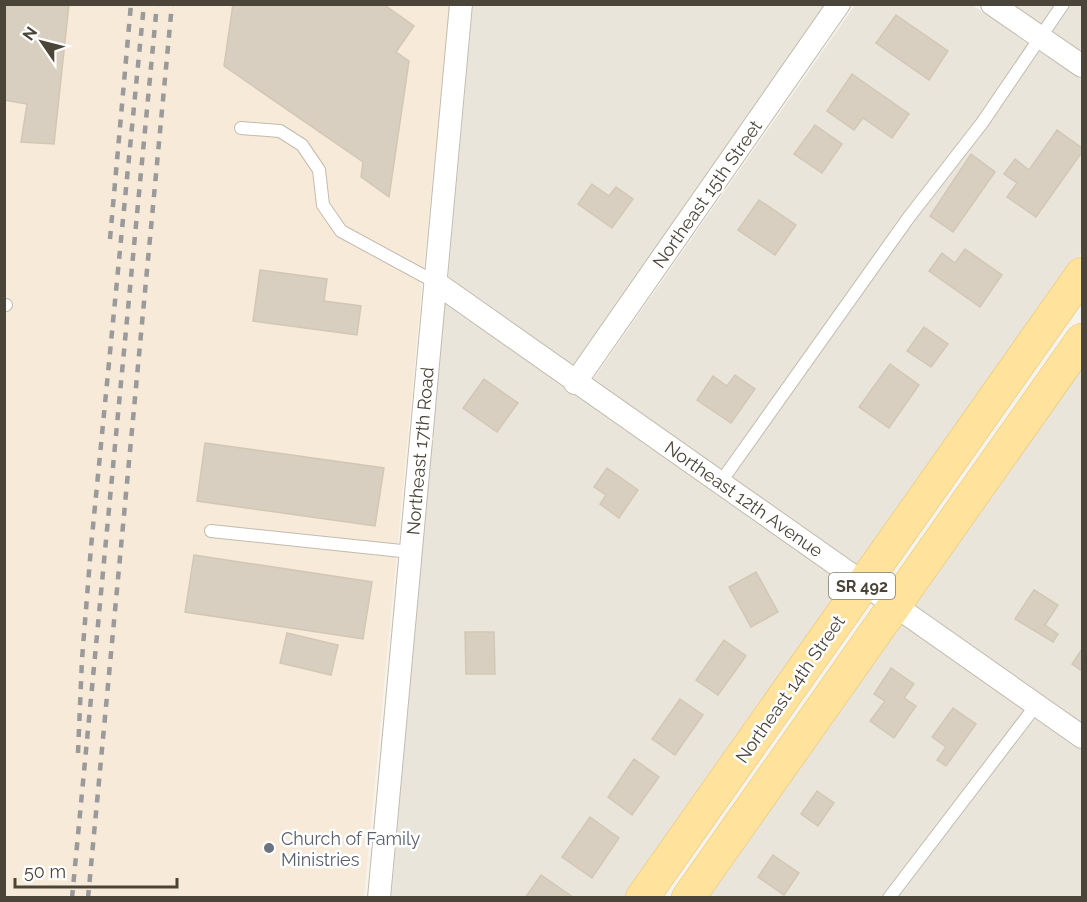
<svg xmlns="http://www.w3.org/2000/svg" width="1087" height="902" font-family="Raleway,sans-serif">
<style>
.residential{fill:#eae5da}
.commercial{fill:#f7ead8}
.building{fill:#d8cfc1;stroke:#d3c7b4;stroke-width:1.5}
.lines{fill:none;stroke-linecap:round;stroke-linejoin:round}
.service-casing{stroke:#c2bbae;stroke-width:14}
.minor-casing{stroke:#c2bbae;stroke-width:24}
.primary-casing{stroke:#e6c16a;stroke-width:34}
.service{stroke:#fff;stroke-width:12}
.minor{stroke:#fff;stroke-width:22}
.primary{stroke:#ffe39c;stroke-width:33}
.rail{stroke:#9a9a9a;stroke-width:4.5;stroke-dasharray:8 8;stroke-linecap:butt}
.worship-dot{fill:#6b7280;stroke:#fff;stroke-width:2}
.labels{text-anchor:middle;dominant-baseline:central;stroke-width:5;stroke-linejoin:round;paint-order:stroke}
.shield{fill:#fff;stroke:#817c74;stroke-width:1.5}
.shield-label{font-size:16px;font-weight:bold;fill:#4b4439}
.street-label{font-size:18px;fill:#4b4439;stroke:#fff}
.worship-label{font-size:18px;fill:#5b616d;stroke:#fff;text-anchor:start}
</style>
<rect width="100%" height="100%" fill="#f6f3ec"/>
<path class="residential" d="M473 5H824L572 367 448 278Z
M855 5H972L1082 80V252L861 567 592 381Z
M1011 5H1082V53Z
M445 303 848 585 627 897 391 898Z
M1082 362V723L911 602Z
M898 620 1082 750V897L703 898Z"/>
<path class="commercial" d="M5 5H449L423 277 419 284 422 287 364 897 5 898Z"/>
<path class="building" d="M4 4H69L54 144 21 142 27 104 4 100Z
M233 4H383L414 26 396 52 409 61 389 197 361 177 363 162 224 66Z
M896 15 948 51 929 80 876 43Z
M852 74 909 114 892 138 863 118 854 130 827 111Z
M815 125 842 144 822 173 794 154Z
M1057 130 1082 148V152L1036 217 1007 197 1017 183 1004 174 1015 159 1029 170Z
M971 154 995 172 953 232 930 216Z
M592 184 609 196 616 187 633 199 612 228 578 204Z
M759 200 796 225 775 255 738 230Z
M965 249 1002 275 980 307 929 271 942 253 955 263Z
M260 270 327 279 324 301 361 306 357 335 253 321Z
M924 327 948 344 931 367 907 351Z
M890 364 919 385 889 428 859 407Z
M735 375 755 389 731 423 697 400 713 376 727 386Z
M484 379 518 403 497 432 463 408Z
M205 443 384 468 375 526 197 501Z
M607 468 638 490 619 518 600 504 606 495 594 487Z
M194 555 372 582 363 639 185 612Z
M756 572 778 612 751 627 729 587Z
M1034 590 1058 605 1045 625 1058 634 1053 642 1015 619Z
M465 632H494L495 674H466Z
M287 633 338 645 331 675 280 663Z
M724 640 746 656 718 695 696 680Z
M1082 649V671L1072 664Z
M891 668 914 684 904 698 916 706 894 738 870 721 885 701 874 694Z
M680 699 703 715 675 755 652 739Z
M953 708 976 724 946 766 937 760 946 747 932 737Z
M634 759 659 777 632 815 608 797Z
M817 791 834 803 818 826 801 814Z
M590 817 619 838 592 878 562 857Z
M773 855 799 873 784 895 758 877Z
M541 875 573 897 572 898H525Z"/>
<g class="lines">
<g class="service-casing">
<path id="service" d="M241 128 280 131 302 145 319 170 323 205 341 231 435 282
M4 305H6
M720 483 909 217 982 123 1063 4
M211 531 411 552
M889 898 1037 704"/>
</g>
<g class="minor-casing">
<path id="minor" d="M992 4 1082 66
M435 282 1082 737
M575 383 839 4
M379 898 461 4"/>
</g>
<g class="primary-casing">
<path id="primary" d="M642 898 1082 274
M688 898 1082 340"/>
</g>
<use href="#service" class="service"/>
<use href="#minor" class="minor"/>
<use href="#primary" class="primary"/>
<path class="rail" d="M110 239 131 4
M78 753 82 659 91 547 144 4
M72 898 157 4
M88 898 172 4"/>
</g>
<circle class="worship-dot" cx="269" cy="848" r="6"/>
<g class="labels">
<rect class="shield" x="829" y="573" width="66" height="26" rx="4.5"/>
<g class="shield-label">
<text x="862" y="586">SR 492</text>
</g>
<g class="street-label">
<text transform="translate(707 194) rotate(-55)">Northeast 15th Street</text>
<text transform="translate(420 451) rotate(-85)">Northeast 17th Road</text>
<text transform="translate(744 499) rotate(35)">Northeast 12th Avenue</text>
<text transform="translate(790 689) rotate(-55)">Northeast 14th Street</text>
</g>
<g class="worship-label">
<text x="281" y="838">Church of Family<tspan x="281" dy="21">Ministries</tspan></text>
</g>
</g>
<rect width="1087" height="902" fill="none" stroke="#4b4439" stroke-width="12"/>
<g transform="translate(42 42) rotate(305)" stroke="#ffffff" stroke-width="4.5" paint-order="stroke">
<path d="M0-4.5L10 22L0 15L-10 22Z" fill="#4b4439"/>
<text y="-9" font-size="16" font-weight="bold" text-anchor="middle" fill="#4b4439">N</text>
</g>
<path d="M15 878v9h162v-9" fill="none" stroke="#4b4439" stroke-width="3"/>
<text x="24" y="878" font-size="18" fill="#4b4439" stroke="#ffffff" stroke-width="4.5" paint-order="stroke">50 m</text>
</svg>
